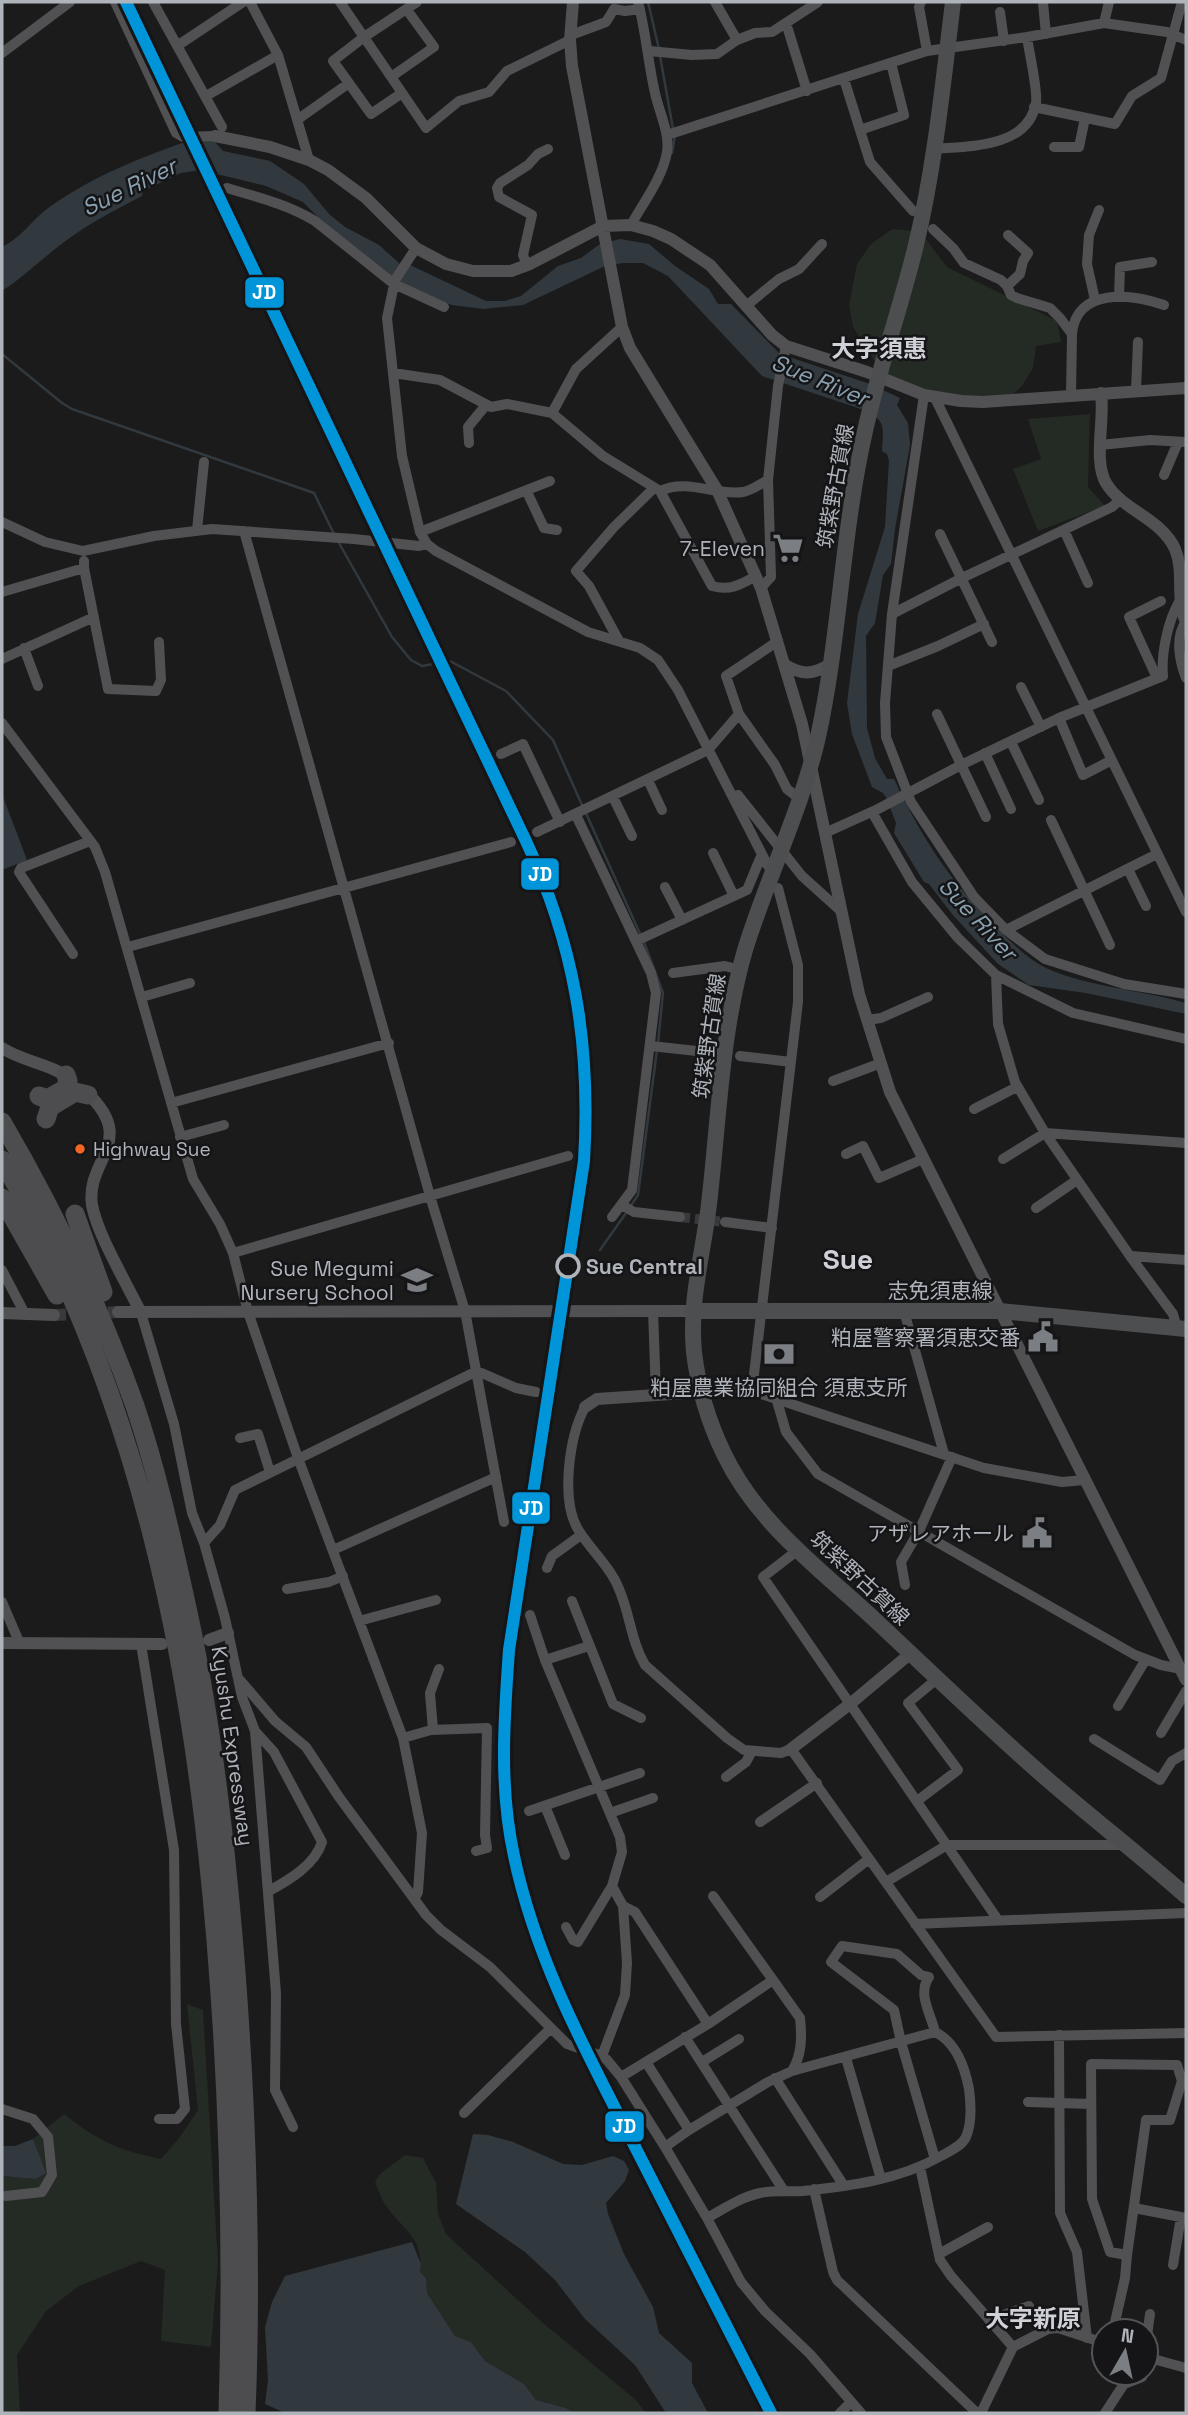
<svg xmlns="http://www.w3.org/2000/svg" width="1188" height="2415" font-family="'Space Grotesk','Noto Sans JP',sans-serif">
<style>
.green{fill:#242a24}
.water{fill:#32393e}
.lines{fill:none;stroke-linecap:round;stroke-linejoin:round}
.stream{stroke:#32393e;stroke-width:2.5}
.minor-tunnel{stroke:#39393b;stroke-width:10;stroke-dasharray:10 5;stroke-linecap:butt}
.tertiary-tunnel{stroke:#39393b;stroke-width:12;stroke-dasharray:12 6;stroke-linecap:butt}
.minor{stroke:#515154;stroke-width:10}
.tertiary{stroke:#515154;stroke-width:12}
.primary{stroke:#4d4e50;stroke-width:16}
.motorway{stroke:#4d4d50;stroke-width:19}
.rail-1-casing{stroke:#151517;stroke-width:18}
.rail-1{stroke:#0095d9;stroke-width:12}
.bus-dot{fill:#f26522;stroke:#151517;stroke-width:2.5}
.stop-dot{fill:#151517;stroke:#afb3ba;stroke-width:3.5}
.labels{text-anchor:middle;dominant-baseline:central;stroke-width:5;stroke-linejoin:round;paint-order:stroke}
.bus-label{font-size:19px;fill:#afb3ba;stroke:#151517;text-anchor:start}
.street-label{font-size:21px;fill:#afb3ba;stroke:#151517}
.poi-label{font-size:21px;fill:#afb3ba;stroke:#151517;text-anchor:end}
.stop-label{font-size:21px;font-weight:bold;fill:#afb3ba;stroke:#151517;text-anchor:start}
.water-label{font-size:23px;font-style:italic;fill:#8aa1b0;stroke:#151517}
.quarter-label{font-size:24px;font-weight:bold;fill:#cfd1d7;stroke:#151517}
.district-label{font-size:28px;font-weight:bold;fill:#cfd1d7;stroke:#151517}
.line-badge{stroke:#151517;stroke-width:2.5}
.badge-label{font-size:19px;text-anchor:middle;font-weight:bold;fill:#fff}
</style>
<rect width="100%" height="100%" fill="#1b1b1b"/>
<path class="green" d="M892 229 914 231 925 238 947 267 1057 321 1061 342 1036 346 1033 368 1022 386 1012 395 978 399 905 386 882 373 853 327 849 305 857 264 871 244Z
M1090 414 1088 487 1105 506 1038 531 1013 469 1041 459 1028 419Z
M187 2004 203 2010 218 2263 211 2347 161 2341 165 2270 141 2261 79 2286 46 2311 17 2355 20 2413H2V2176L36 2179 45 2173 33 2139 64 2114C98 2141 118 2150 161 2159L180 2137 198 2110Z
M405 2155 423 2158 436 2183 438 2214 446 2234 543 2323 636 2400 646 2413H575L566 2408 536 2400 524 2384 485 2361 471 2342 455 2336 427 2293 426 2278 420 2272C424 2236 401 2229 384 2203 380 2197 378 2188 375 2182L380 2174Z"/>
<path class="water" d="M188 141H214L223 151 270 161 304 184 329 214 345 227 379 245 400 264H408L486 301H505L521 296 558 266 581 258 600 244 620 239 649 244 675 266 709 289 718 304H731L780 354 870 384 900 398 897 405 908 423 910 445 895 529 891 564 883 575 875 623 866 636 867 728 875 758 887 779H894C922 839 950 881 997 928 1011 942 1027 959 1046 968 1088 987 1142 990 1186 1003V1014L1086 993 1029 985 998 964 952 914 929 884 924 882 894 833 896 823 886 797 883 793 872 787 852 734 847 703 858 614 885 527 889 461 887 454 882 451C883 426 887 422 864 410L762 376 668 276 643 263H623L605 266 523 305 483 309 452 305 423 295 391 276 319 218 303 202 266 186 200 170 181 173 143 191 142 196C117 209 93 221 71 237 47 254 26 275 2 291V247C24 236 32 219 51 206 96 175 137 159 188 141Z
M2 794 27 860 2 870Z
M473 2134 488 2135 513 2142 563 2164 582 2165 613 2156 624 2161 629 2170 625 2181 606 2203 608 2214 624 2254 653 2307 659 2333 692 2363V2383L708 2413H666L635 2365 585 2319 555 2280 525 2252 456 2204Z
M33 2139 46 2173 36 2179 2 2176V2146H15Z
M412 2242 421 2264 420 2272 426 2278 427 2293 455 2336 471 2342 485 2361 524 2384 536 2400 566 2408 575 2413H285L265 2404 268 2380 265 2327 272 2302 285 2276Z"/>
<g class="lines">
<path class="stream" d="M648 2 659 49
M660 56 673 129
M672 153 675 135
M2 354 62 403 72 409 314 493 334 534
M339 543 392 637 411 660 422 666 450 661 506 691 553 740 582 805
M585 811 641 936
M644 942 663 993 658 1043
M630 1207 638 1195 657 1050
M600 1250 626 1213"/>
<path class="minor-tunnel" d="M680 1217 725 1222"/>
<path class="tertiary-tunnel" d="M54 1315 118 1312"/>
<path class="minor" d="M115 2 176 133 183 137 215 136
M153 2 222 127
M250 2 278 55 309 160
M340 2 426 128 459 101 489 92 507 71 570 40
M715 2 737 40
M921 2 919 7 927 51
M1043 3 1046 34
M1000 12 1004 41
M786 23 807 91
M1104 23 1109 2
M571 35 606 22 614 9 625 11 640 9
M177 46 243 2
M649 51 692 55 717 54 737 40 755 33 772 32 818 2
M2 53 70 2
M391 77 434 47 407 10
M844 79 870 162 913 211
M402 93 371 114 333 61 364 37 417 2
M206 96 278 55
M1034 107 1115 124 1132 96 1161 78 1182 2
M297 120 349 83
M860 130 904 115 891 63
M667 135 927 51 1027 37 1104 23 1167 32 1186 40
M1054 147H1079L1085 118
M934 149C969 146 1028 148 1036 103 1038 90 1029 52 1027 37
M227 188C257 197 287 204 315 221L394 284 444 307
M631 225C643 203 663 177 667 152 670 133 659 112 655 93 648 63 646 32 638 2
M933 229 953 248 964 263 1001 280 1007 286 1011 295 1017 298 1050 308 1060 318 1072 334 1071 395
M416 248 395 280 387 318 402 456 420 532 427 544 436 551 588 632 640 648 658 660 678 690 768 866
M527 265 523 255 532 215 499 197 497 188 500 183 528 165 538 154 548 149
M1007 286 1020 274 1023 261 1028 253 1008 235
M1119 297 1120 267 1152 262
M1095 300 1087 264 1089 235 1099 210
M746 306 779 279 799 269 822 244
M1072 334C1076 287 1131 294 1164 305
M393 373 440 380 491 407 507 404 552 413 603 456 660 491 712 586C730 591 740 585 756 576
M1136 390 1138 342
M924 395 892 614 885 703 886 737 911 802 974 897 1006 930 1045 959 1124 984 1186 994
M935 398 1186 912
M552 413 576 369 622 327
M469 443 468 427 486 405
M1100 445 1150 440 1186 442
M1164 475 1178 442
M660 491C688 478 715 496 743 492 751 491 760 484 768 480
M527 492 544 528 557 530
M2 522 45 542 83 551 154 536 212 529 354 539 419 546 427 544
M197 530 204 462
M1064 530 1088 583
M244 531 430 1196 465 1311 504 1522
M420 532 550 481
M940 534 992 642
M84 568 108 689 156 691 161 680 159 642
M761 588 771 577 768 480 778 386 786 346
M2 592 84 568V561
M892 614 962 578 1112 507 1121 499
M1186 621C1175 637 1179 660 1186 678
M619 641 589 586 576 571 614 527 654 488
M24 648 38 686
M2 659 94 617
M888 666 938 646 984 624
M1157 678 1129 617 1161 601
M1021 687 1041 727
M739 714 726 676 778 641
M937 714 986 817
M1059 718 1083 775 1112 760
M2 723 95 847 105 872 193 1179 220 1224 233 1253 248 1312 298 1458 403 1738 422 1833 418 1892 415 1898
M1011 742 1039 800
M985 753 1011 809
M501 754 523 744 560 822
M648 780 662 810
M738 795 802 876 842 912
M613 797 632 836
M872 812 912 882 958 938 996 975 1073 1013 1186 1039
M576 815 651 973 656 993 632 1190 612 1217
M1051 820 1110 945
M537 832 708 750 739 714 775 765 787 789 800 799
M825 833 878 809 961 765 1059 718 1163 676C1161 653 1168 621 1179 602
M713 853 734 896
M1128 869 1146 906
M665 887 682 920
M1006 930 1157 854
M636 941 747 890 762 854
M128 947 511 842
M73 954 19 872 21 868 90 841
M673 973 725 966 740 970
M996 975 998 1024 1015 1082 1045 1133 1130 1256 1173 1314 1177 1328
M142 997 190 983
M867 1020 881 1018 928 997
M651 1046 715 1053
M740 1056 791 1062
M833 1081 881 1063
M171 1103 389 1043
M974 1109 1017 1087
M180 1137 224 1125
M846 1154 863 1146 879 1178 923 1159
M1003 1159 1045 1133 1186 1143
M622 1205 634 1212 680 1217
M1036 1208 1077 1180
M725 1222 772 1228
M233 1253 568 1156
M1130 1256 1186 1260
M2 1270 25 1314
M653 1310 656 1395
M904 1311 944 1454
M141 1313 174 1424 192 1513 204 1543 225 1618 242 1697 255 1731 276 1993 275 2090 293 2127
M752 1391 798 1002V965L778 888
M701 1392 734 1389 752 1391 984 1468 1062 1482 1084 1480
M777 1401 786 1432 818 1474 1135 1655 1161 1665 1181 1669
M585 1407C569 1437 560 1502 579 1531 591 1550 611 1568 619 1589 630 1614 631 1641 645 1665L727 1738 744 1750 781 1753 791 1749 996 2037 1186 2033
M240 1438 258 1434 270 1472
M204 1543 220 1525 235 1490 477 1371 516 1388 536 1392
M333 1550 496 1477
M798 1550 763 1577 998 1920
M547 1568 552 1556 581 1535
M905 1585 901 1562 919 1531 952 1457
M287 1589 329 1582 343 1576
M572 1601 613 1704 641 1718
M2 1602 20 1644
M530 1615 545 1660 620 1837 622 1852 612 1886 623 1906 627 1963 625 1995 602 2056
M359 1621 436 1600
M141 1644 174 1850 176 2024 185 2109 177 2119H159
M545 1660 589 1646
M240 1680 275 1721 306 1747 339 1797 426 1915 441 1930 490 1967 567 2044 602 2056 607 2060 621 2077 665 2147 707 2218 741 2282 765 2311 810 2354 861 2413
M1118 1706 1146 1659
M433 1730 430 1693 439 1669
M255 1731 274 1752 322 1842C315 1865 289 1880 269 1891
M1161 1733 1186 1691
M403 1738 431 1730 487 1728 485 1835 487 1848 476 1851
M1094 1739 1160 1780 1172 1761 1186 1753
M726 1777 746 1762 752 1751
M917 1801 958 1770 908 1703 938 1678
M545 1806 565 1855
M529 1811 640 1773
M610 1813 653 1798
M760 1822 817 1783
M886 1882 947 1845H1122
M713 1896 800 2018C802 2037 802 2055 792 2071
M820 1897 869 1859
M623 1906 635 1912 708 2024
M915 1924 1186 1913
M566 1927 573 1940 578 1942 612 1886
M935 2032C931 2014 917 1994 929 1977L921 1975 897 1954 842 1946 831 1962 894 2010 901 2042 935 2159
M1059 2035 1060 2213 1077 2252 1087 2338
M685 2037 784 2191
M846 2058 881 2179
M646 2062 689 2130
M702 2062 739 2039
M621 2077 708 2024 773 1980
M775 2078 844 2186
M1028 2102 1091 2104
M2 2109 33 2119 48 2137 52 2175 42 2192 6 2196
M464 2113 551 2028
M665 2147 689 2130 768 2082 792 2071 935 2032C956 2042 965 2068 969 2089 971 2104 972 2123 966 2137 962 2146 950 2151 941 2156 899 2180 850 2186 803 2191 789 2192 774 2190 760 2193 741 2197 724 2209 707 2218
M920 2167 940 2260 951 2276 1013 2347
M814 2189 833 2272 837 2280 977 2413
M1134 2208 1186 2218
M939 2254 988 2227
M1127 2255 1146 2120H1170L1182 2081
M1173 2265 1181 2217
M989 2320 1029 2306
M1113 2331 1125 2278 1127 2255 1110 2252 1092 2199 1091 2064 1177 2065 1182 2081H1186
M1146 2343 1150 2314
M1146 2357 1186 2368
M840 2413 851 2402
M981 2413 1013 2347 1048 2329 1058 2328 1104 2343
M1105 2413 1124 2384 1142 2377 1144 2373"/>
<path class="tertiary" d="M573 2 570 40 572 66 622 327 630 348 717 490 761 588 802 724 859 994 890 1092 1186 1680
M215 136 270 147 309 160 328 170 366 198 416 248 446 264 473 271H511L530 264 603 226 631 225 653 231 671 239 710 265 772 335 786 346 867 372 924 395 961 401 983 402 1186 388
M1101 393C1105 419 1093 461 1106 483 1123 511 1161 518 1175 549 1185 572 1175 598 1186 622
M785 665C802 675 812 675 829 665
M2 1048C23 1062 53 1064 71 1080
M85 1091C140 1141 85 1159 92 1205 97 1234 127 1284 141 1313
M118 1312 692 1311
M2 1313 54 1315
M585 1407 597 1399 701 1392
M209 1640 228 1633
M2 1643 162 1644
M791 1749 850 1704 911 1653"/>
<path class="primary" d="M953 2C943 83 935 165 916 245 901 307 879 368 865 431 842 532 840 636 818 737 801 811 767 878 745 950 721 1032 719 1119 709 1204 703 1255 689 1300 694 1352 698 1387 709 1423 724 1454 757 1523 820 1569 874 1619 932 1673 988 1728 1047 1779 1093 1819 1141 1856 1186 1896
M692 1311H1000L1186 1329"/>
<path class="motorway" d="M39 1096 47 1099 65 1089 68 1081 66 1075
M46 1119 50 1107 75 1092 88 1095
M2 1122C55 1213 100 1307 135 1406 156 1468 170 1531 184 1594 212 1718 226 1845 236 1972 247 2119 252 2266 246 2413
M2 1160C141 1396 194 1671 216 1941 229 2098 233 2255 228 2413
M2 1198 57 1295
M75 1214 103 1292"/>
<g class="rail-1-casing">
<path id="rail-1" d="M126 2 525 839C575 945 591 1045 584 1161L509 1650C504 1719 499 1788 514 1856 535 1957 584 2048 631 2139 678 2230 724 2322 771 2413"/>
</g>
<use href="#rail-1" class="rail-1"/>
</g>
<defs>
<g id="supermarket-bare" transform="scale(2.415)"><path d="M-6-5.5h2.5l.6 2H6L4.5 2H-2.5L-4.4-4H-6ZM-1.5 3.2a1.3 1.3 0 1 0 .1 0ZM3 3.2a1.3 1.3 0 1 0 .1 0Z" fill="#7b7e82" stroke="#151517" stroke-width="2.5" paint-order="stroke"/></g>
<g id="school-bare" transform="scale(2.415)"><path d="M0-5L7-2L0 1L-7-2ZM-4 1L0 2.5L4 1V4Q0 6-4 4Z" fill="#7b7e82" stroke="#151517" stroke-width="2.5" paint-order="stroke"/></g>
<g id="civic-bare" transform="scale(2.415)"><path d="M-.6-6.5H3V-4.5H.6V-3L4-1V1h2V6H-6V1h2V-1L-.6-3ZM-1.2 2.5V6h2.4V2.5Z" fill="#7b7e82" stroke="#151517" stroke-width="2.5" paint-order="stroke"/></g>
<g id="bank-bare" transform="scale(2.415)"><path d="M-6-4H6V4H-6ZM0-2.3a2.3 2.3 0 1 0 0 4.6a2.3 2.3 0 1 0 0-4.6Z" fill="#7b7e82" stroke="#151517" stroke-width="2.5" paint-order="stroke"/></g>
</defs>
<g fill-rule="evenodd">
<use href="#supermarket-bare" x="788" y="548"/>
<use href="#school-bare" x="417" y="1280"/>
<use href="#civic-bare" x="1043" y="1337"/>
<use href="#bank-bare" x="779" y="1354"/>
<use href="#civic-bare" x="1037" y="1533"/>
</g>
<circle class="bus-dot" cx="80" cy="1149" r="6"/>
<circle class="stop-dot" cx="568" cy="1266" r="11"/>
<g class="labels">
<g class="bus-label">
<text x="93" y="1149">Highway Sue</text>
</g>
<g class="street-label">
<text transform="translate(835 486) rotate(-80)">筑紫野古賀線</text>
<text transform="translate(709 1036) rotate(-82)">筑紫野古賀線</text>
<text x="940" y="1290">志免須恵線</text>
<text transform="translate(860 1578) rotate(43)">筑紫野古賀線</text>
<text transform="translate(233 1746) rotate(82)">Kyushu Expressway</text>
</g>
<g class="poi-label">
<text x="765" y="548">7-Eleven</text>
<text x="394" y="1268">Sue Megumi<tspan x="394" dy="24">Nursery School</tspan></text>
<text x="1020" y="1337">粕屋警察署須恵交番</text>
<text x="779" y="1387" text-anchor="middle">粕屋農業協同組合 須恵支所</text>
<text x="1014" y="1533">アザレアホール</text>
</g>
<g class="stop-label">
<text x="586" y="1266">Sue Central</text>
</g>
<g class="water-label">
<text transform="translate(129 187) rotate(-26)">Sue River</text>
<text transform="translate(820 380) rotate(22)">Sue River</text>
<text transform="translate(978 919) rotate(47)">Sue River</text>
</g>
<g class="quarter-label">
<text x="879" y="348">大字須惠</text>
<text x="1033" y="2318">大字新原</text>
</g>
<g class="district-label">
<text x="848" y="1259">Sue</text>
</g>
</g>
<g class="line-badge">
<rect x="244" y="276" width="41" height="33" rx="7" fill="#0095d9"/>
<rect x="520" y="857" width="40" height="34" rx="7" fill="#0095d9"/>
<rect x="511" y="1491" width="40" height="34" rx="7" fill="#0095d9"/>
<rect x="604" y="2110" width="41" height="33" rx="7" fill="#0095d9"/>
</g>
<g class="badge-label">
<text x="264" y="299">JD</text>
<text x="540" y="881">JD</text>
<text x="531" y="1515">JD</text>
<text x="624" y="2133">JD</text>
</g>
<rect width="1188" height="2415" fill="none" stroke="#afb3ba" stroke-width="7"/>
<g transform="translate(1125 2352) rotate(9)"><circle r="33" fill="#151517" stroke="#535458" stroke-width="2"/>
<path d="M0-5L12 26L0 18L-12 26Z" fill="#7b7e82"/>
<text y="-10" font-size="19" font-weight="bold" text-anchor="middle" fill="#afb3ba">N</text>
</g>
</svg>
